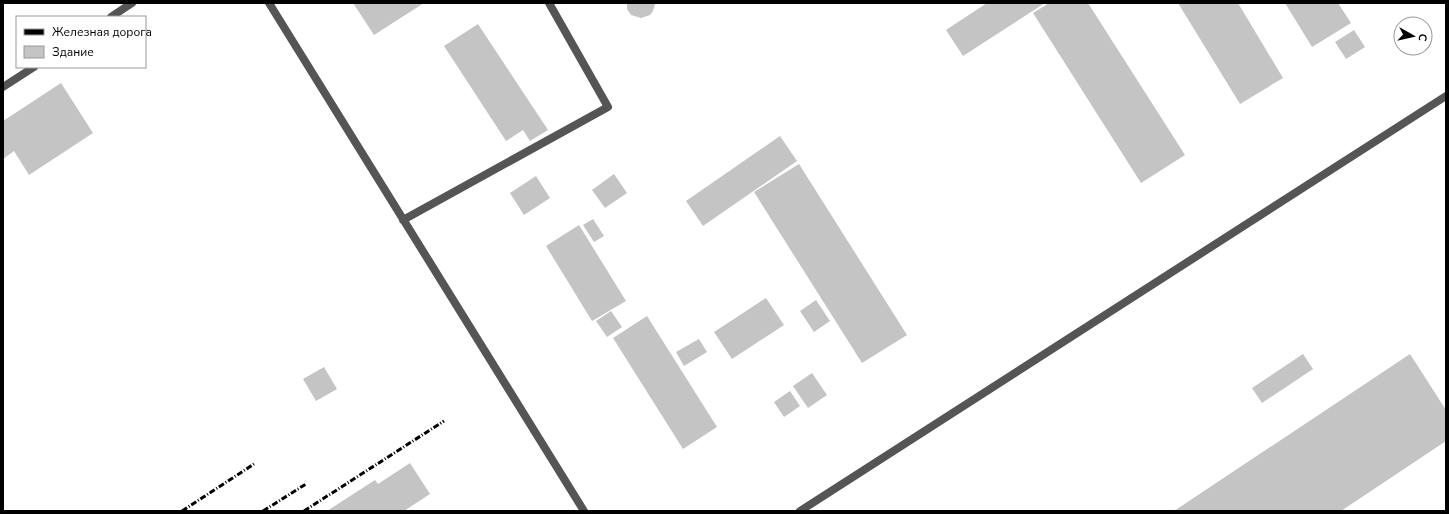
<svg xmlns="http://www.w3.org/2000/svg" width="1449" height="514" font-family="'Nunito Sans',sans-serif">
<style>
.building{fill:#c4c4c4}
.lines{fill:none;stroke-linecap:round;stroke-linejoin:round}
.lane{stroke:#555;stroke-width:8}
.rail{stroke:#000;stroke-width:3;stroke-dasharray:6 2 1 2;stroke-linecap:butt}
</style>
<rect width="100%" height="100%" fill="#fff"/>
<path class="building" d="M353 3H424L374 35Z
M627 3H655V4L653 11 650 15 641 18 631 15 627 9Z
M987 3H1045L963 56 946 30Z
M1049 3H1088L1185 155 1141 183 1033 13Z
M1178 3H1238L1283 78 1240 104Z
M1285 3H1338L1351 23 1312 47Z
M478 24 548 130 530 141 523 130 506 141 444 46Z
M1354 30 1365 47 1346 59 1335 42Z
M61 83 93 133 29 175 14 151 3 159V121Z
M780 136 797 161 703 226 686 201Z
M799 164 907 335 862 363 754 192Z
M614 174 627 193 605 208 592 190Z
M536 176 550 198 524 215 510 193Z
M593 219 604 236 594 242 583 225Z
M579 225 626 301 592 321 546 246Z
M766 298 784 325 732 359 714 332Z
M816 300 830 321 814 332 800 311Z
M611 311 622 327 607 337 596 321Z
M647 316 717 427 683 449 613 338Z
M699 339 707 352 684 366 676 352Z
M1303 354 1313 369 1262 403 1252 388Z
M1410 354 1446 410V441L1341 511H1174Z
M324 367 337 389 316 401 303 379Z
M812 373 827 395 808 408 793 386Z
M790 391 800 406 784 417 774 402Z
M410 463 430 494 404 511H327L375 480 378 484Z"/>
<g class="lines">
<path class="lane" d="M269 3 584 511
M111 17 132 3
M3 87 34 67
M403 220 608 107 549 3
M800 511 1446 96"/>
<path class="rail" d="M182 511 254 464
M263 511 306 484
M304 511 444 421"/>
</g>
<rect width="1449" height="514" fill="none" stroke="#000000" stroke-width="8"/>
<rect x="16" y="16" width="130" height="52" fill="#ffffff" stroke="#999999"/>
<rect x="24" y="29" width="20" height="6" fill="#000000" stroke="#999999"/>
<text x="52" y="36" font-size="12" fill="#000000">Железная дорога</text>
<rect x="24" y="46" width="20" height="12" fill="#c4c4c4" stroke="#999999"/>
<text x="52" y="56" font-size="12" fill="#000000">Здание</text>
<g transform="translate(1413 36) rotate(98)"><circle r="19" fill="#ffffff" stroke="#999999"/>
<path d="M0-3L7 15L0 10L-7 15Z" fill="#000000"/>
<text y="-6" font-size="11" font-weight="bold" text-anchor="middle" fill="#000000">С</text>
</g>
</svg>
